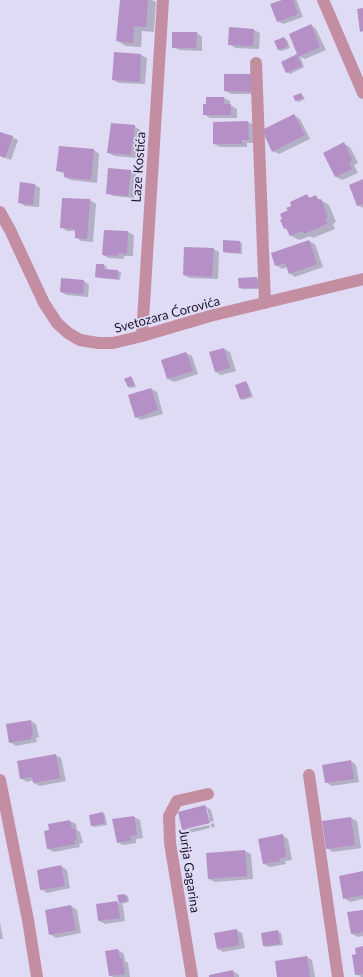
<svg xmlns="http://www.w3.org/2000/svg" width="363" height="977" font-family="Lato,sans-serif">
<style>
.shadow{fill:#0003}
.building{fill:#b590c6}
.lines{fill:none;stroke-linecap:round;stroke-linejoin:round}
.minor{stroke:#c48ea2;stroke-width:12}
.labels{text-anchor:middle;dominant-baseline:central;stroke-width:3.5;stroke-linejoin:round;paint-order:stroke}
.street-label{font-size:13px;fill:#1d172e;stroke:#e0dbf5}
</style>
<rect width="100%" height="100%" fill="#e0dbf5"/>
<path class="shadow" d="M121 0H152L156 2 154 32 142 31 141 47 126 46 117 41Z
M285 0H296L297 1 303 17 283 24 278 21Z
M311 25 316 29 326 50 305 59 299 56Z
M254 30 260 33 259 49 235 48 229 44Z
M197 33 202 37V51L179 50 173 47Z
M284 38 287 40 290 48 282 51 279 50 275 42Z
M115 53 141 55 147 58 145 84 119 83 113 80Z
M297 55 300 57V56L304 67 290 74 287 72Z
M225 75 259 94H231L225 91Z
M301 94 303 96 305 99 298 102 296 100Z
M224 98 230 101V105L237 109V118H210L204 114Z
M294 115 300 119 310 139 279 154 273 151Z
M248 122 254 125V143H247V147H220L214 144V123Z
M134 126 140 130 137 158 114 156 109 153Z
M0 133 12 137 18 140 11 160 0 156Z
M344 144 350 147 358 163 354 165 358 173 342 180 336 177 324 153Z
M94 150 99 154 97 183 71 180 65 177V174L58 171Z
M130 171 136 174 134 198 113 196 107 193Z
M363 180V208L358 205Z
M35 185 40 188 39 207 25 206 19 202Z
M307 196 312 198 316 197 329 205 336 222 333 224 335 229 313 238 310 236 299 240 290 235 288 230 285 228 289 211Z
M90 200 96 204 93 242 81 241 76 237V231H67L61 227Z
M105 231 128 232 134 235 133 256H124V259L109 258 103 255Z
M309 241 315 244 323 267 295 277 289 273 287 267 282 269 276 265Z
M240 242 242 243V254L227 253 224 252Z
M213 249 219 252 218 279 190 278 184 275Z
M97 265H104L107 267 106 270 118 271 121 272 120 280 99 278 96 277Z
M257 278 260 280V289H242L240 288 239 279Z
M84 281 89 285 88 297 67 295 61 292Z
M224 349 230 352 236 371 221 375 216 372 210 353Z
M186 353 192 356 198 374 174 382 168 379Z
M131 377 133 379 136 387 131 388 128 387Z
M246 382 248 384 253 397 243 400 240 399Z
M151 389 157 392 163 414 141 420 136 417Z
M31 721 36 724 39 737 36 738 37 742 16 746 10 742Z
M55 755 61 758 66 781 40 786 34 783V780L27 782 21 778Z
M351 761 356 765 359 782 332 786 326 782Z
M205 806 211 810 214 821 210 822 207 809H205L186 828V830L209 825 210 828 189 833 183 829Z
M103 813 105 815 107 825 94 827 92 826Z
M134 817 140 820 143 838 136 839V843L123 845 117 842Z
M351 818 357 821 361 848 333 852 327 848Z
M70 821 76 824 77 830 80 832 83 843 79 844 80 847 54 852 48 849 50 831Z
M214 823 215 827H211V824Z
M282 835 288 839 292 860 285 861 286 864 270 867 264 864Z
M245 851 251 854 253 879 215 882 209 879Z
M61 866 67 870 70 888 47 893 41 889Z
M363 872V899L350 902 344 898Z
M125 895 128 896 129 902 121 904 123 905 125 921 105 924 99 921 97 905 117 902 120 904 118 896Z
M71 906 77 910 81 933 56 938 50 934Z
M363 911V936L358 937 352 934Z
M0 922 3 939H0Z
M236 930 242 933 245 948 223 952 218 949Z
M278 931 281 933 283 945 266 947 264 946Z
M363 947V977H361L356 974 357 955Z
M118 950 124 954 125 961 128 963 130 977H113L110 975Z
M307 957 312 960 315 977H278Z
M233 971 239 975V977H210Z"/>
<path class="building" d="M120 0H148L146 27 134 26 133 43 116 41Z
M282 0H293L298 14 277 22 270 4Z
M363 8V31L360 32 357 9Z
M311 24 320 47 298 57 302 66 286 73 281 62 297 54 289 34Z
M229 27 254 29 253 46 228 45Z
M172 32H197L196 48H172Z
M284 37 288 46 278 50 274 41Z
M114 52 141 54 140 82 112 80Z
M224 74H254V92L224 91Z
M301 93 303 98 295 101 293 96Z
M206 97H224V104H231V115H203V104H206Z
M294 114 305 135 272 152 262 130Z
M248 121 249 140H242V144H213V122Z
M111 123 135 125 131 155 107 153Z
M0 132 13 136 5 158 0 156Z
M344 142 352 160 349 162 352 169 335 177 323 153Z
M59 146 94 149 91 180 64 177V172L56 171Z
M108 168 131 170 128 196 106 194Z
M363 179V204L357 206 349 185Z
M20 182 35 184 33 205 18 203Z
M307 194 309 198 316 195 318 200 321 199 328 217 325 219 327 224 304 234 303 231 290 236 286 228 284 229 280 220 282 219 280 214 288 210 286 208 291 206 290 202Z
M62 198 90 199 87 239 75 238V229L60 228Z
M104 230 128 231 127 254 118 253V256L102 255Z
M223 240 240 241V253L223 252Z
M309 240 317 264 289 274 285 263 275 266 271 253Z
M184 247 214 248 212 277 183 275Z
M96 264H104V269L118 270V279L95 277Z
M257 277 258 288H239L238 278Z
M61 278 84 280 83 294 60 292Z
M224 348 230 368 215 372 209 352Z
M186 352 193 371 167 379 161 360Z
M131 376 134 385 128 387 124 379Z
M246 381 251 396 240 399 235 385Z
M151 388 158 410 135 418 128 395Z
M31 720 33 735H31V739L9 743 6 724Z
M56 754 60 778 33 783 32 777 20 779 17 761Z
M351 760 354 779 325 783 322 765Z
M205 805 210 823 182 830 178 812Z
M103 812 105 823 91 826 89 815Z
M134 816 137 835 130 836 131 840 117 843 112 819Z
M351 817 355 845 326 849 322 821Z
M70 820 72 829 75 828 77 840 74 841 75 844 47 849 44 831 49 830 48 824Z
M283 834 286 857 279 858 280 861 263 864 258 839Z
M245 850 247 876 208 879 206 853Z
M61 865 65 886 40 890 37 870Z
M363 871V895L343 899 339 876Z
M125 894 127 901 119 903 117 895Z
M117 901 120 918 98 921 96 904Z
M71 905 76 930 49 935 45 910Z
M363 910V932L351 934 347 912Z
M237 929 239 945 217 949 214 933Z
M278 930 280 944 263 946 261 933Z
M363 946V974L355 975 352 955 356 954 355 948Z
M118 949 120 958H122L125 974 109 976 105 951Z
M307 956 310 977H277L275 961Z
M233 970 234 977H209V975Z"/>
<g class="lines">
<path class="minor" d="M323 0 363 93
M256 63 265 303
M0 212 10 230 44 303 57 323 68 333 80 340 98 343H113L142 336 210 316 363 279
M142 336 163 0
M309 775 338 977
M0 780 28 920 37 977
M192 977 170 843 169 816 177 801 208 794"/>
</g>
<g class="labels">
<g class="street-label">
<text transform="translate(138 167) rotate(-86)">Laze Kostića</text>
<text transform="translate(167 314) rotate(-15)">Svetozara Ćorovića</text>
<text transform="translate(190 871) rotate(82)">Jurija Gagarina</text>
</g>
</g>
</svg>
